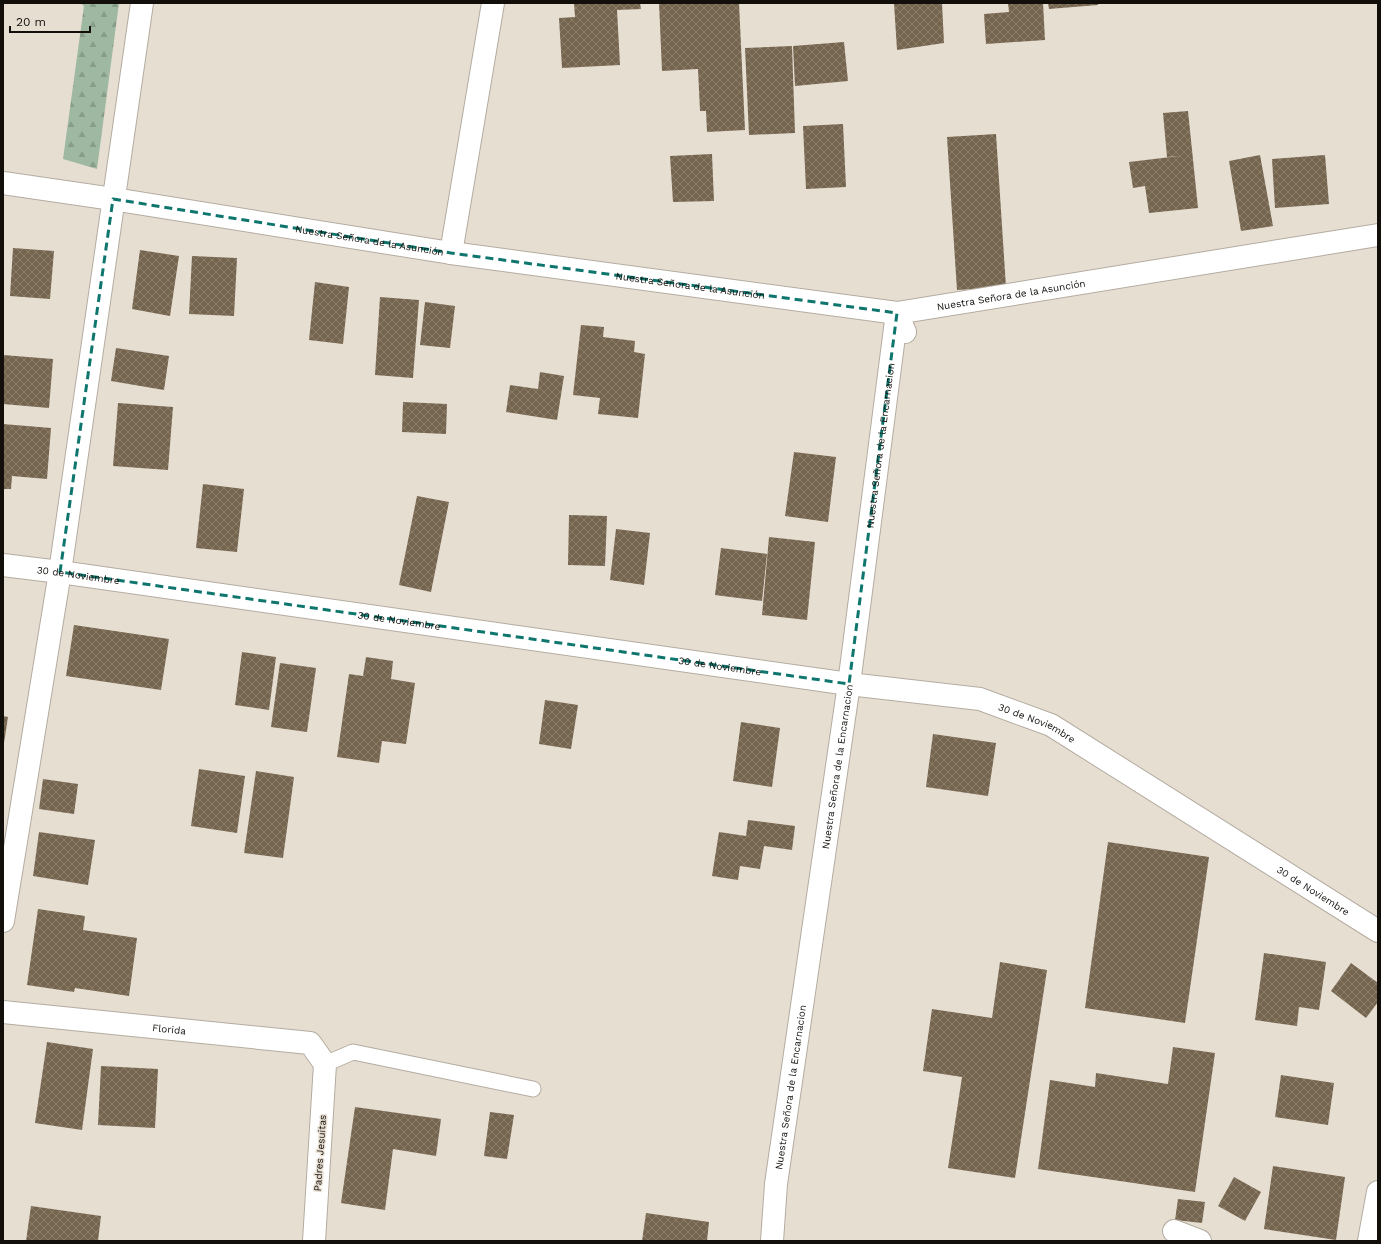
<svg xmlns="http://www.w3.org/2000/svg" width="1381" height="1244" font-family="'Work Sans',sans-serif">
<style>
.forest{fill:url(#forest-firs)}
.building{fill:url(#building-cross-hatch)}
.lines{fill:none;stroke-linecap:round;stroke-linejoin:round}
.lane-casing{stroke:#b4aca1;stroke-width:17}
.street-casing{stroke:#b4aca1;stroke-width:24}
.lane{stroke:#fff;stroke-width:15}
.street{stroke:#fff;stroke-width:22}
.marked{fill:none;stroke:#0f766e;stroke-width:3;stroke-dasharray:8 5;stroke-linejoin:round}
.labels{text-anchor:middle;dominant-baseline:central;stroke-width:3;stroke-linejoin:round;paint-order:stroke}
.street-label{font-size:10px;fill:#120f0b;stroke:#e7ded2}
</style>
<defs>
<pattern id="forest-firs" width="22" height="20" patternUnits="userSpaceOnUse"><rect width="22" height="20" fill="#9eb8a2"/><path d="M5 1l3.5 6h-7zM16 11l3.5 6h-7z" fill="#879d8a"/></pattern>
<pattern id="building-cross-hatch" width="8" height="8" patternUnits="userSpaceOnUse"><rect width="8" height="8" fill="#76654e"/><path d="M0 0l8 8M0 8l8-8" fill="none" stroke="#8a7e6d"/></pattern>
</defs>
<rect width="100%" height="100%" fill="#e7ded2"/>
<path class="forest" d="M80 3H119L97 169 63 159 84 6Z"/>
<path class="building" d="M574 3H640L641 9 617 10 620 65 562 68 559 18 575 17Z
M659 3H739L745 130 707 132 706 111H700L698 69 662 71Z
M894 3H942L944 43 897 50Z
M1008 3H1043L1045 40 986 44 984 14 1009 12Z
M1048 3H1098V5L1049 9Z
M844 42 848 81 795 86 793 46Z
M792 46 795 133 749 135 745 48Z
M1188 111 1198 208 1149 213 1145 186 1133 188 1129 162 1179 156 1167 157 1163 113Z
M843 124 846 187 806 189 803 126Z
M996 134 1006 287 957 290 947 137Z
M712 154 714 201 673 202 670 156Z
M1260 155 1273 226 1241 231 1229 161Z
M1325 155 1329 204 1275 208 1272 159Z
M13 248 54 251 50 299 10 296Z
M140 250 179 256 170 316 132 309Z
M192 256 237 258 234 316 189 314Z
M315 282 349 287 343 344 309 340Z
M380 297 419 300 413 378 375 375Z
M425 302 455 306 450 348 420 345Z
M581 325 604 327 603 337 635 341 634 352 645 354 638 418 598 414 600 398 573 395Z
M116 348 169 356 164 390 111 381Z
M3 355 53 359 49 408 3 404Z
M540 372 564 376 557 420 506 412 510 385 538 389Z
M403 402 447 404 446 434 402 432Z
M118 403 173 407 168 470 113 466Z
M3 424 51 428 47 479 12 476 11 489H3Z
M794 452 836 457 828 522 785 516Z
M203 484 244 489 237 552 196 548Z
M417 496 449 502 431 592 399 585Z
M569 515 607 516 605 566 568 565Z
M616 529 650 533 644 585 610 580Z
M769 537 815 542 807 620 762 615Z
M721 548 767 554 762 601 715 595Z
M74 625 169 639 161 690 66 676Z
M242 652 276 657 269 710 235 705Z
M366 657 393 661 391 679 415 683 406 744 382 741 379 763 337 757 349 674 363 676Z
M280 663 316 668 307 732 271 727Z
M545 700 578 705 571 749 539 744Z
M3 716 8 717 4 743H3Z
M741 722 780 728 772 787 733 781Z
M933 734 996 743 988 796 926 787Z
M199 769 245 776 237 833 191 826Z
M256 771 294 777 283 858 244 853Z
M43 779 78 784 74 814 39 809Z
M748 820 795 826 792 850 764 846 760 869 740 866 738 880 712 876 719 832 746 836Z
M39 832 95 840 88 885 33 876Z
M1108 842 1209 857 1185 1023 1085 1008Z
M38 909 85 916 83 930 137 938 129 996 75 988 74 992 27 985Z
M1264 953 1326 962 1319 1010 1299 1007 1297 1026 1255 1020Z
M1000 962 1047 970 1015 1178 948 1168 962 1077 923 1071 932 1009 992 1018Z
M1351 963 1378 983V1002L1366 1018 1331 991Z
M47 1042 93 1049 82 1130 35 1123Z
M1173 1047 1215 1053 1195 1192 1038 1169 1050 1080 1095 1087 1096 1073 1168 1084Z
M101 1066 158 1069 155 1128 98 1125Z
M1281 1075 1334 1083 1328 1125 1275 1117Z
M355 1107 441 1119 436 1156 393 1149 385 1210 341 1203Z
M490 1112 514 1115 507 1159 484 1156Z
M1273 1166 1345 1177 1336 1240 1264 1229Z
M1234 1177 1261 1192 1245 1221 1218 1206Z
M1178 1199 1205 1202 1202 1223 1175 1220Z
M31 1206 101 1216 98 1241H26Z
M646 1213 709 1222 707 1241H642Z"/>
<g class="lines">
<g class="lane-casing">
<path id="lane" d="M325 1064 353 1052 533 1089"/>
</g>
<g class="street-casing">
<g id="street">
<path id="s1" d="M3 183 113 199 451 253 897 313 1378 235"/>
<path d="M451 253 493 3"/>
<path id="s2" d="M3 565 60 572 849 684 980 699 1051 725 1378 931"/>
<path d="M3 921 60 572 142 3"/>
<path id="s3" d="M3 1012 310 1043 325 1064 314 1241"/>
<path d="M1174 1231 1200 1241"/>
<path id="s4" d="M772 1241 776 1184 849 684 897 313 905 332"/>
<path d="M1369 1241 1378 1192"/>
</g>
</g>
<use href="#lane" class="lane"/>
<use href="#street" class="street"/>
</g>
<path class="marked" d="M113 199 451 253 897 313 849 684 60 572Z"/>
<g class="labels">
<g class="street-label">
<text stroke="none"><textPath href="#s1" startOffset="371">Nuestra Señora de la Asunción</textPath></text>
<text stroke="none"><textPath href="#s1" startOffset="695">Nuestra Señora de la Asunción</textPath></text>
<text stroke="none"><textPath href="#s1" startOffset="1019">Nuestra Señora de la Asunción</textPath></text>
<text stroke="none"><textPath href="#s4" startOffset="803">Nuestra Señora de la Encarnacion</textPath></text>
<text stroke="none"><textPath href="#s2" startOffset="76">30 de Noviembre</textPath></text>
<text stroke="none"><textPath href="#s2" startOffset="400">30 de Noviembre</textPath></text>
<text stroke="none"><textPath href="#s2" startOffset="724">30 de Noviembre</textPath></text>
<text stroke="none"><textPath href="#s2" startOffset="1048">30 de Noviembre</textPath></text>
<text stroke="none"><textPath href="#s4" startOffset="479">Nuestra Señora de la Encarnacion</textPath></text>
<text stroke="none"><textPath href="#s2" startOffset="1372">30 de Noviembre</textPath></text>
<text stroke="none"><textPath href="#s3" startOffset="167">Florida</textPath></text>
<text stroke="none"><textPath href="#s4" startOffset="155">Nuestra Señora de la Encarnacion</textPath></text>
<text transform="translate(320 1153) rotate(-86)">Padres Jesuitas</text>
</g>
</g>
<rect width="1381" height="1244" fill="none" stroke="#120f0b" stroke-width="8"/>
<path d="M10 26v6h80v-6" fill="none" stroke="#120f0b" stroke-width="2"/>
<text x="16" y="26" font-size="12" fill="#120f0b" stroke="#e7ded2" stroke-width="3" paint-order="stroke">20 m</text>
</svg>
